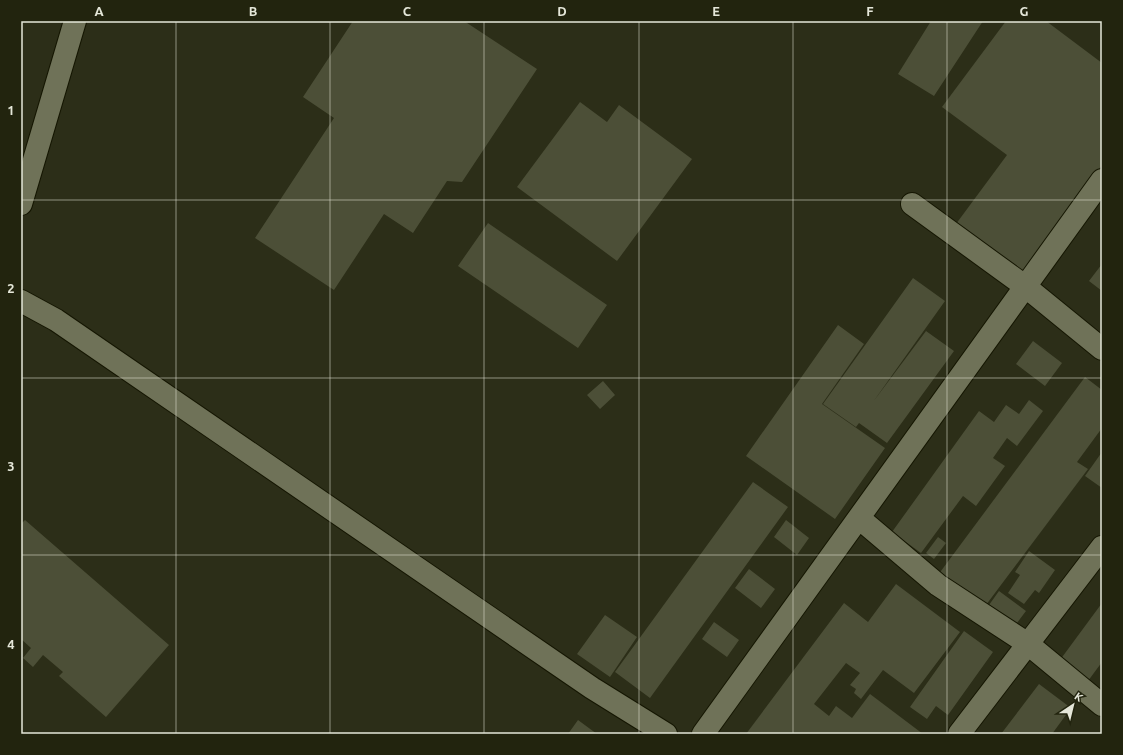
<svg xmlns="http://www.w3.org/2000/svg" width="1123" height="755" font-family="Ubuntu,sans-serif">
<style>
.building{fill:#4c4f37}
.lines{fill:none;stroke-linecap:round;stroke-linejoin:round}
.minor-casing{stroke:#151602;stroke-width:24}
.minor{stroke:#6f7258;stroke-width:22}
.grid{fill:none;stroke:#e5e7d9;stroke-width:1;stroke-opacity:0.55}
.neatline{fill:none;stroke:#e5e7d9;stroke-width:1.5}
.grid-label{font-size:13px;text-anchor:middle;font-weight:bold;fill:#e5e7d9}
</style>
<rect width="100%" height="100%" fill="#2c2e18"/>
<path class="building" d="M353 21H464L537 69 462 182 447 181 413 233 384 214 334 290 255 238 334 118 303 97Z
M931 21H983L934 96 898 74Z
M1006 21H1046L1102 63V165L1019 277 953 228 1007 155 942 107Z
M580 102 607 122 619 105 692 159 617 261 517 187Z
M488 223 607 305 578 348 458 266Z
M1102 264V291L1089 281Z
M913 278 945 301 873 402 926 331 954 351 887 443 859 423 856 427 823 404Z
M838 325 864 344 822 404 885 448 835 519 746 456Z
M1033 341 1062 363 1045 386 1016 364Z
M1085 377 1102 390V428L1077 462 1088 469 983 609 938 575Z
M603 381 615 395 600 409 587 395Z
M1029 400 1043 411 1017 446 1007 438 993 458 1005 466 976 506 963 496 921 553 892 532 979 411 994 422 1006 405 1019 414Z
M1102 452V488L1085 476Z
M753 482 788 507 650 698 615 672Z
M25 520 169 645 106 717 59 676 63 672 43 655 33 667 23 658 31 648 21 639V524Z
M786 520 809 538 797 555 774 537Z
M938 537 946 543 934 559 926 553Z
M1029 551 1055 570 1039 593 1035 590 1024 604 1008 593 1020 575 1015 572Z
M749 569 775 589 761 608 735 588Z
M896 584 960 632 914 693 883 670 861 699 854 693 856 689 850 685 860 673 846 663 814 704 829 716 836 706 852 718 870 694 923 734H746L844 603 868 622Z
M999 591 1026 611 1011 631 984 612Z
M1102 603V662L1088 681 1060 660Z
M605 615 637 637 610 677 577 654Z
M714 622 739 640 727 657 702 639Z
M964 631 993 652 948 715 936 706 927 719 910 707Z
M1039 684 1071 708 1052 734H1001Z
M578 720 597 734H568Z"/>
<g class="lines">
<g class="minor-casing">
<path id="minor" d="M21 204 75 21
M912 204 1026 287 1102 349
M21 301 56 320 592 688 666 734
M859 518 938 585 1028 644 1102 705
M703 734 1102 180
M959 734 1102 547"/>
</g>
<use href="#minor" class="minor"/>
</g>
<path class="grid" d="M176 21V734M330 21V734M484 21V734M639 21V734M793 21V734M947 21V734M21 200H1102M21 378H1102M21 555H1102"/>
<rect width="1123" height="755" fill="none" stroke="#22240e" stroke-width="44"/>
<g transform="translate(1073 705) rotate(35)" stroke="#22240e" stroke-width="3" paint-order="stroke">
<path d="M0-3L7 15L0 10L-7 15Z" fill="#e5e7d9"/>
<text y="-6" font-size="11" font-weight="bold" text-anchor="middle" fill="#e5e7d9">K</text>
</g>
<rect x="22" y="22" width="1079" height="711" class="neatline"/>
<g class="grid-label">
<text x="99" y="16">A</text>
<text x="253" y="16">B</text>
<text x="407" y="16">C</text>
<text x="562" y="16">D</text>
<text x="716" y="16">E</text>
<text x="870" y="16">F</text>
<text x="1024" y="16">G</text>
<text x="11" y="115">1</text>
<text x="11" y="293">2</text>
<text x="11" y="471">3</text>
<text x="11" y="649">4</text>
</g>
</svg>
